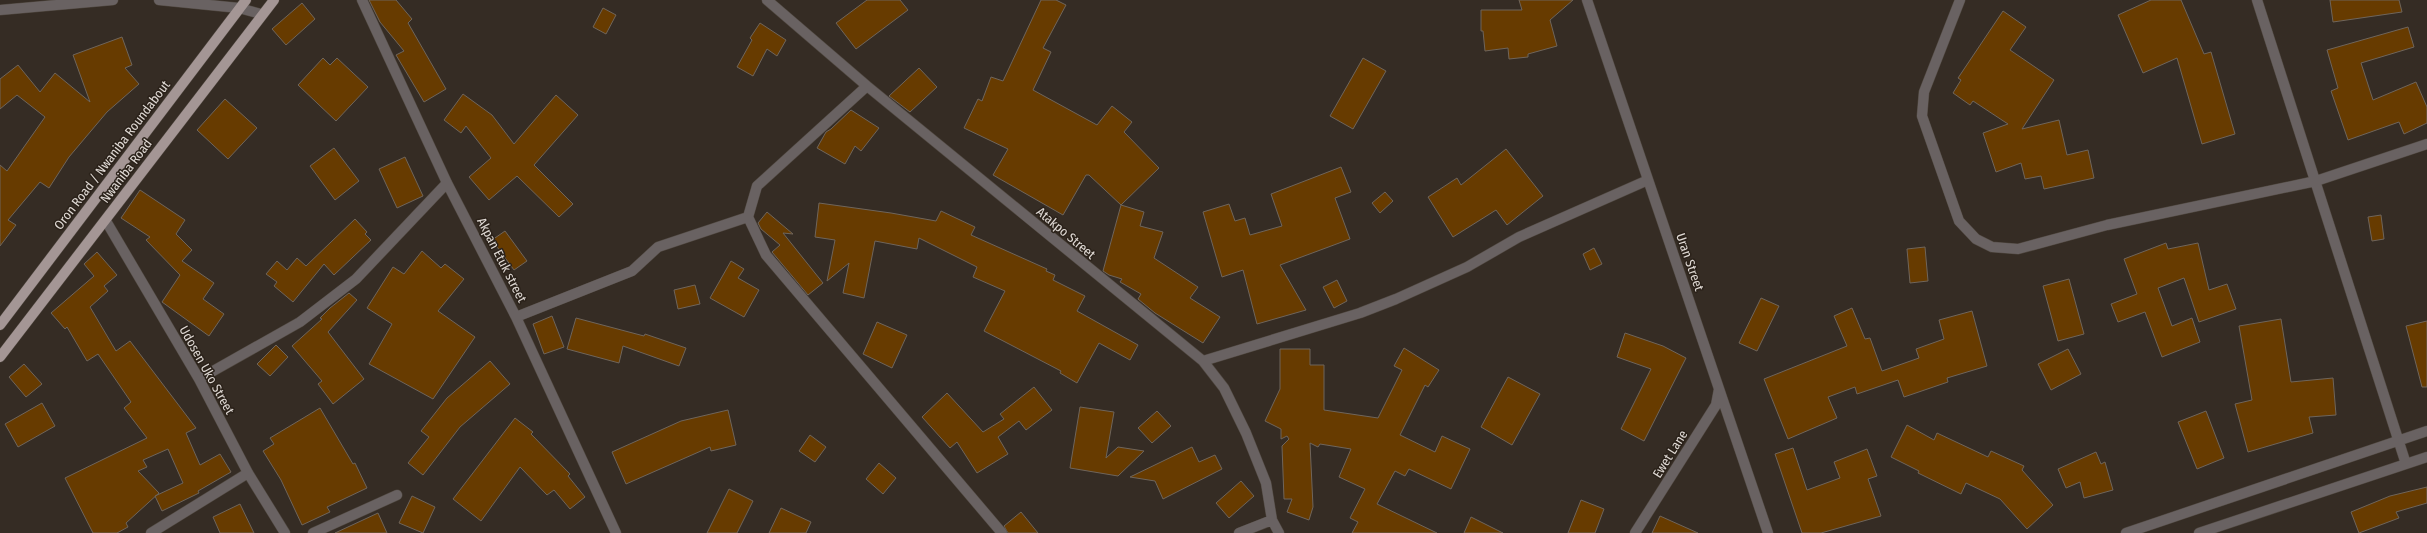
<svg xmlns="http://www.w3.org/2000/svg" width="2427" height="533" font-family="'Fira Sans Condensed',sans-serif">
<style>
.building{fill:#673b00;stroke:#6f655b}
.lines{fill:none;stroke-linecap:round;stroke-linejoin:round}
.minor-casing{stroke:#504840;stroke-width:11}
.major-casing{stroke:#504840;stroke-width:11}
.minor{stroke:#696262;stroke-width:10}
.major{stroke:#a49695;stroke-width:10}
.labels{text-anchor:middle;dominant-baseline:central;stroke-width:3;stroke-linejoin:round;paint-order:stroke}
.street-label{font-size:13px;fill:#e0dad5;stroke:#2b221a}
</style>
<rect width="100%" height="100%" fill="#352c24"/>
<path class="building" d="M369 0H396L412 19 408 23 446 89 424 102 396 55 404 51 380 22Z
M867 0H900L908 10 856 49 836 23Z
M1041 0H1056L1066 5 1043 48 1051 52 1033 90 1097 125 1112 106 1132 122 1124 132 1159 168 1121 205 1144 212 1140 226 1163 232 1154 258 1198 287 1190 298 1220 317 1203 343 1155 313 1138 299 1141 294 1120 282 1122 279 1109 275 1103 271 1121 205 1089 175H1086L1063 215 993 175 1008 149 964 128 978 99 982 101 991 77 1003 81Z
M1519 0H1573L1550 20 1557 46 1528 54V57L1509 59 1508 48 1485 51 1483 31H1481V10H1522Z
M2151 0H2181L2204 54 2211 52 2235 134 2202 144 2177 58 2143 73 2118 15Z
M2330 0H2399L2402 12 2333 22Z
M302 3 315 19 286 45 272 29Z
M603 8 616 15 606 34 593 27Z
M2003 11 2026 27 2010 50 2054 80 2022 129 2059 120 2067 155 2088 150 2094 178 2044 189 2041 176 2025 179 2021 163 1996 172 1983 133 2008 124 1973 101 1970 105 1953 93 1961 80 1958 78Z
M760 23 786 40 777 56 767 49 753 76 737 67 752 40 750 38Z
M2408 27 2414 47 2361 63 2373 100 2416 82 2427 107V123L2404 134 2399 122 2348 140 2331 91 2338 88 2327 50Z
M122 37 132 65 125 68 139 84 107 112 69 157 49 188 40 182 8 220 16 225 0 246V165L7 171 45 117 17 95 0 109V79L18 65 40 92 55 73 90 102 73 55Z
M323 58 330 65 337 58 368 87 336 121 298 85Z
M1363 58 1386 71 1353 129 1330 116Z
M919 68 937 87 910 112 889 96Z
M463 94 492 115 514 144 556 95 578 115 534 165 573 204 559 217 517 176 489 200 469 177 491 158 466 126 461 133 444 120Z
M225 99 257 128 228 159 197 130Z
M851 110 879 128 861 151 855 146 845 164 817 148 826 132 831 129Z
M334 148 359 181 335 200 310 166Z
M1506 149 1543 196 1507 225 1496 210 1453 237 1428 197 1457 178 1461 185Z
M405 157 423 196 397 208 379 169Z
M1341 167 1351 192 1335 198 1350 239 1280 265 1306 310 1257 324 1243 270 1222 277 1203 212 1229 204 1235 221 1245 218 1250 235 1282 226 1271 194Z
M140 190 185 220 176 234 192 250 182 261 214 283 203 299 224 314 209 336 162 302 180 275 146 240 150 237 121 218Z
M1385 192 1393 201 1380 213 1372 203Z
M819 203 891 213 936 221 941 211 975 227 971 235 1047 269 1046 271 1055 275 1053 280 1085 296 1077 311 1138 345 1130 360 1099 343 1077 383 1060 373 1061 371 984 331 1005 291 973 277 977 267 919 238 917 249 875 241 864 298 843 293 849 263 827 281 835 240 815 237Z
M767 212 793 234 783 233 823 283 808 295 772 252 780 245 761 229 758 223Z
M2381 215 2384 239 2372 241 2368 217Z
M355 219 367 232 365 234 371 240 334 275 324 264 293 302 274 286 277 282 266 274 277 261 287 270 297 258 306 266Z
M505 231 527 261 514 270 492 240Z
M2166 243 2168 249 2198 243 2209 290 2227 284 2236 309 2199 322 2184 278 2158 288 2172 326 2192 318 2200 342 2162 357 2145 312 2118 322 2111 304 2137 294 2124 259Z
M1925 247 1928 281 1910 283 1907 249Z
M1594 248 1602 264 1590 270 1583 254Z
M422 251 441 268 445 264 464 279 438 311 475 337 433 399 369 364 392 324 367 308 393 267 404 274Z
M97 252 117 275 104 286 108 291 90 307 116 351 130 341 196 428 186 433 200 465 220 454 231 472 198 491 199 493 162 511 155 496 183 483 168 449 143 460 147 467 138 471 159 493 126 523 128 527 117 533H93L65 478 147 438 124 408 131 402 98 354 87 361 67 327 65 329 51 313 94 276 84 264Z
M731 261 744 269 738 278 759 290 744 317 710 298Z
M2069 279 2084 334 2058 341 2043 286Z
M1337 280 1347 301 1334 308 1323 287Z
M695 285 700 304 678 309 674 290Z
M349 293 357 300 328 332 364 379 333 404 318 384 322 381 292 346 322 319 320 318 330 308Z
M1761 298 1779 306 1757 351 1739 343Z
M1852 308 1865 339 1870 338 1882 371 1919 358 1916 349 1944 339 1939 320 1972 311 1987 366 1947 378 1948 382 1904 397 1898 380 1857 394 1855 387 1828 397 1837 418 1788 439 1764 379 1847 346 1834 316Z
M552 316 564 347 544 354 533 324Z
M576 318 644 336 645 334 686 348 679 366 623 346 619 363 567 349Z
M2281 319 2291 382 2333 378 2336 415 2309 417 2313 433 2248 452 2235 404 2252 400 2239 326Z
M2427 321V387H2422L2406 326Z
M877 322 907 335 892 368 863 354Z
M1625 333 1663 346 1686 358 1644 441 1621 429 1651 369 1617 357Z
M276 345 288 357 270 376 257 364Z
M1404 348 1439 370 1428 387 1425 385 1400 435 1435 452 1442 436 1470 449 1451 489 1409 469 1405 476 1395 471 1377 504 1437 533H1352L1358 522 1350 518 1365 489 1339 477 1351 449 1320 444 1318 447 1310 443 1313 507 1309 520 1287 512 1292 499H1284L1282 446 1289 439 1287 436 1281 439V429L1265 421 1280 389V349H1310V365H1324V410L1378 418 1402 370 1394 366Z
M2068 349 2081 374 2051 390 2038 364Z
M490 361 510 384 460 427 423 475 408 463 429 437 421 431 447 398Z
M24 364 42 384 26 397 9 377Z
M1508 377 1540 394 1512 445 1481 427Z
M1034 387 1052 410 1026 430 1019 421 998 437 1008 454 977 473 957 442 950 448 922 417 947 393 983 432 1004 419 1000 414Z
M42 403 55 426 18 447 5 424Z
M1080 407 1114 412 1106 458 1118 447 1144 451 1118 476 1070 468Z
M320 408 353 464 355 463 367 488 327 507 330 512 302 525 281 480 263 451 274 444 270 438Z
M728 410 736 445 711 451 710 447 626 484 612 452 681 421Z
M1157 411 1171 426 1152 443 1138 428Z
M2206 411 2224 458 2197 469 2178 422Z
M515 418 533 432 531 434 570 474 568 476 585 497 570 509 554 490 547 495 520 467 481 521 453 499Z
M1907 425 1934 440 1937 433 1988 457 1991 451 2024 466 2022 470 2053 505 2027 529 2000 499 1966 483 1961 494 1918 473 1919 471 1891 457Z
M810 435 826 447 815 462 799 451Z
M1192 447 1199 462 1215 455 1222 469 1163 499 1155 481 1130 477Z
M1793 448 1807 490 1840 478 1834 462 1867 449 1877 476 1868 479 1881 516 1821 533H1802L1775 454Z
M2096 452 2101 464 2105 462 2113 490 2084 498 2080 482 2066 488 2058 469Z
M879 463 896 478 883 494 866 479Z
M1241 481 1254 496 1229 518 1216 503Z
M2427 487V503L2396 512 2399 518 2359 533 2351 512 2390 496Z
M729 489 753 501 737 533H707Z
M412 496 435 507 423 533 399 523Z
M1581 500 1604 509 1595 533H1568Z
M240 504 254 533H220L213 517Z
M781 508 811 522 806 533H769Z
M1021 512 1038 533H1008L1004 526Z
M378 513 387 533H335Z
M1660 516 1698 533H1652Z
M1471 517 1503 533H1464Z"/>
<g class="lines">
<g class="minor-casing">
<path id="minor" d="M159 0 239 8 261 14
M362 0 447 183 516 317 616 533
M767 0 867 86 1203 361 1224 388 1246 433 1266 483 1272 520 1279 533
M1587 0 1768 533
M1960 0 1924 92 1922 116 1959 221 1976 239 1992 247 2018 249 2107 225 2316 181 2427 144
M2257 0 2406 464
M0 10 113 0
M867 86 757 186 748 217 766 255 1002 533
M106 221 199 379 248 473 285 533
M516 317 632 271 658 247 748 217
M1203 361 1360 313 1396 299 1467 267 1519 237 1648 180
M199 379 300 322 356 279 447 183
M151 533 248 473
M313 533 397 495
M1239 533 1272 520
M1635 533 1716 405 1719 389
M2126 533 2427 431
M2199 533 2427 457"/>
</g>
<g class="major-casing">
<path id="major" d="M0 325 246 0
M0 357 274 0"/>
</g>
<use href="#minor" class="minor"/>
<use href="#major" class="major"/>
</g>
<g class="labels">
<g class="street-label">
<text transform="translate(112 155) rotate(-53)">Oron Road / Nwaniba Roundabout</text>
<text transform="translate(126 171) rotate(-53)">Nwaniba Road</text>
<text transform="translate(1066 233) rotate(40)">Atakpo Street</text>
<text transform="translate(502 260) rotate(63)">Akpan Etuk street</text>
<text transform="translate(1690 262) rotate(71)">Uran Street</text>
<text transform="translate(207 370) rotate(61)">Udosen Uko Street</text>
<text transform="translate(1670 454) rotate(-58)">Ewet Lane</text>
</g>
</g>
</svg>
